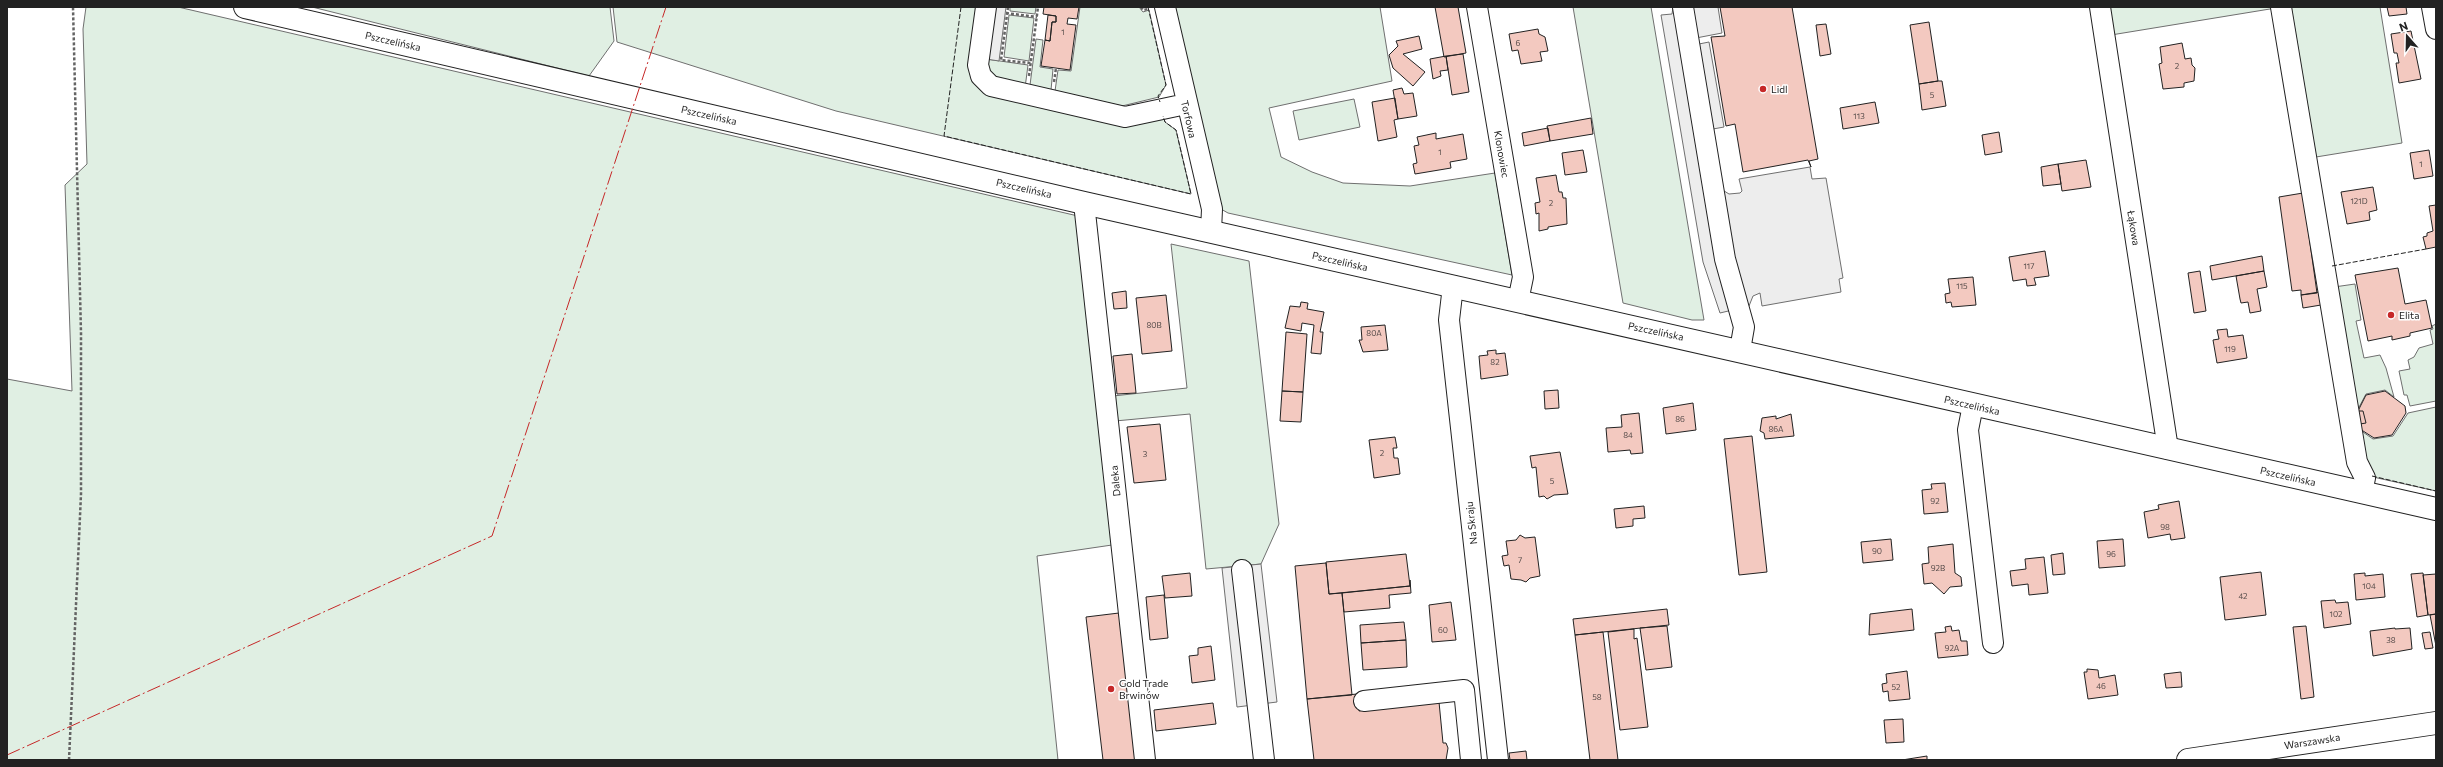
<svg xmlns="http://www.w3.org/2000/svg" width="2443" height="767" font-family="Commissioner,sans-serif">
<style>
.green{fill:#e0efe3;stroke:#6f6f6f}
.parking{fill:#ededed;stroke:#6f6f6f}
.building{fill:#f3c9c0;stroke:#222}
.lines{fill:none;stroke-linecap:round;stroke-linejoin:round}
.minor-casing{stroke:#222;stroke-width:22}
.major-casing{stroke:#222;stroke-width:24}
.path{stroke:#646464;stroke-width:2.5;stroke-dasharray:3 2;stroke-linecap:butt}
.minor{stroke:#fff;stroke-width:20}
.major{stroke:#fff;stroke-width:22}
.fence{stroke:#222;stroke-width:1;stroke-dasharray:5 2;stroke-linecap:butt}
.power{stroke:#c62828;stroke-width:1;stroke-dasharray:14 3 2 3;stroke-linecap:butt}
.poi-dot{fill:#c62828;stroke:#fff;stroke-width:1.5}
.labels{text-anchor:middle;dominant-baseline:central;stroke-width:3;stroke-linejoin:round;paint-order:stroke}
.number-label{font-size:8px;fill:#564c4a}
.street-label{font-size:10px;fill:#222;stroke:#fff}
.poi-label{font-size:10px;fill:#222;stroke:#fff;text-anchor:start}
</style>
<rect width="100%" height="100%" fill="#fff"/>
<path class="green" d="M86 7H178L1078 216 1112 545 1037 556 1058 760H7V379L72 391 65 185 87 164 83 29Z
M312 7H610L614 41 589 76Z
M613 7H979L974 77 1163 116 1165 122 1176 130 1191 194 836 111 617 42Z
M1010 7H1036L1035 14 1010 11Z
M1080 7H1139L1143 12 1149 10 1166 85 1159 97 1122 106 1055 91 1058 70 1071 71Z
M1171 7H1380L1392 81 1269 108 1281 157 1312 172 1343 183 1410 186 1495 173 1512 275 1228 213 1221 209Z
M1573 7H1651L1704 320H1692L1623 303Z
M2107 7H2275L2276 8 2111 35Z
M2291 7H2380L2402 143 2316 157Z
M1009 15 1034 18 1029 61 1004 57Z
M1036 39 1043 40 1040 67 1053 69 1051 90 1030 85Z
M986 59 1028 65 1025 88 991 77Z
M1354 99 1360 127 1299 140 1293 111Z
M1171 244 1249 261 1279 524 1261 564 1206 569 1190 414 1115 421 1113 396 1187 388Z
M2355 284 2361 320 2356 321 2364 358 2380 355 2386 368 2394 397 2385 390 2366 394 2357 411 2360 430 2373 439 2393 436 2408 413 2436 407V491L2373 477 2363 461 2334 287Z
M2436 324V401L2410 406 2407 395H2404L2399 371 2410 369 2408 360 2414 357 2419 348 2433 344 2430 330 2433 329 2432 326Z"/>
<path class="parking" d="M993 7H1006L999 61 986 59Z
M1673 7H1718L1722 33 1696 38 1699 44 1709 42 1724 127 1713 129 1721 189 1729 194 1740 193 1742 191 1739 179 1810 167 1812 179 1826 178 1843 278 1839 279 1841 292 1762 306 1760 293 1753 296 1749 306 1720 313 1703 262 1661 15 1672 14Z
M1261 564 1277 702 1237 707 1222 568Z"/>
<path class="building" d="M1044 7H1079L1077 19 1068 18 1067 24 1076 25 1070 70 1041 66 1045 40 1050 41 1052 22H1056V16L1043 14Z
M1435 7H1458L1466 53 1444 57Z
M1720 7H1792L1818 159 1809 161 1811 167 1808 160 1743 172 1735 124 1726 126 1711 37 1725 36Z
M2387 7H2406L2407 14 2389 16Z
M1048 15 1056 16V22H1052L1050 41 1045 40Z
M1929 22 1938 81 1919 84 1910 25Z
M1826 24 1831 54 1820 56 1816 25Z
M1538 29 1539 34 1545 37 1548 51 1540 52 1542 61 1521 64 1518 50 1512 51 1509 34Z
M2411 31 2421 79 2399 83 2396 63H2399L2397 53H2394L2391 34Z
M1419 36 1422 49 1403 54 1425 72 1413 86 1393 68 1389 55 1398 46 1396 41Z
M2182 43 2185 59 2191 58 2192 65 2195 68 2194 81 2184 83V87L2163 89 2159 64 2162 63 2160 47Z
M1463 54 1469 92 1452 95 1446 56Z
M1446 56 1448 70 1440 71 1441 76 1433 79 1430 59Z
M1938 81H1942L1946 106 1922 110 1919 84Z
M1402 88 1404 94 1413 93 1417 116 1398 119 1393 90Z
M1395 98 1398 119 1394 120 1397 137 1378 141 1372 102Z
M1875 102 1879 123 1843 129 1840 108Z
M1591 118 1593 134 1550 141 1547 126Z
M1548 128 1550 141 1524 146 1522 133Z
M1999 132 2002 152 1985 155 1982 135Z
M1436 133V139L1463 134 1467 159 1450 162 1451 168 1415 174 1413 164 1417 163 1414 146 1419 145 1417 137Z
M1583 150 1587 172 1565 175 1562 153Z
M2429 150 2433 176 2414 179 2410 153Z
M2086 160 2091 187 2062 191 2058 164Z
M2058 164 2061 184 2043 186 2041 167Z
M1556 175 1559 192H1562L1563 198H1566L1567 224 1548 227V229L1539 231V213L1536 214 1535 203 1540 202 1536 178Z
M2373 187 2377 210 2369 212 2370 220 2347 224 2341 192Z
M2303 193 2317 293 2301 295V290L2292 291 2279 197Z
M2436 205V247L2426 249 2423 237 2427 236V233L2433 231 2429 206Z
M2045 251 2049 276 2034 278 2036 285 2027 286 2026 279 2013 281 2009 257Z
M2262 256 2264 271 2212 280 2210 266Z
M2398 268 2405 304 2426 300 2432 328 2410 333V336L2392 340V336L2368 341 2355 275Z
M2200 271 2206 311 2194 313 2188 273Z
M2264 271 2267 287 2257 289 2261 311 2250 313 2248 302 2241 303 2240 299 2236 276Z
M1973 277 1976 305 1952 307 1951 302 1946 303 1945 294 1950 293 1948 279Z
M1126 291 1127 308 1114 309 1112 293Z
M2319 292 2321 305 2303 308 2301 295Z
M1166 295 1172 351 1142 354 1136 298Z
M1301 302 1308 303 1307 309 1324 312 1320 332H1323L1321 354 1311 353 1314 325 1302 323 1301 331 1285 328 1290 306 1300 307Z
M1385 325 1388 350 1363 352 1359 340H1362L1361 327Z
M2227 329 2228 337 2243 335 2247 358 2217 363 2213 340 2219 339 2217 330Z
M1286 332 1307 334 1303 392 1282 391Z
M1496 350V354L1505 353 1508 375 1481 379 1479 356 1488 355 1487 351Z
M1132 354 1136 393 1117 394 1113 356Z
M1558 390 1559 408 1545 409 1544 391Z
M1282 391 1303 392 1301 422 1280 421Z
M2385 391 2405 406 2406 413 2392 435 2374 438 2360 429 2358 411 2366 395Z
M1693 403 1696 430 1666 434 1663 408Z
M2358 411H2363L2366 423 2360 424Z
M1639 413 1643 453 1631 454 1630 450 1608 452 1606 428 1622 427 1621 415Z
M1791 414 1794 436 1765 439 1764 433 1760 431 1762 418 1776 416V419Z
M1160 424 1166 480 1134 483 1127 427Z
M1752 436 1767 572 1739 575 1724 439Z
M1395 437 1397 448H1393L1394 458H1398L1400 474 1374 478 1369 440Z
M1560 452 1568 494 1554 495 1547 499 1544 496 1539 497 1536 467 1532 468 1530 456Z
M1945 483 1948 512 1924 514 1922 490 1932 489 1931 484Z
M2179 501 2185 538 2171 540 2170 534 2148 538 2144 512 2159 509 2158 505Z
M1644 506 1645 518 1633 519V526L1616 528 1614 509Z
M1520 535 1525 538 1535 537 1540 576 1530 578 1526 582 1521 580 1511 579 1509 565 1504 566 1502 556 1508 555 1506 541 1516 540Z
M1891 539 1893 560 1863 563 1861 542Z
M2123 539 2125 566 2099 568 2097 541Z
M1953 544 1955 573 1961 577 1962 586 1950 587 1944 594 1932 583 1924 584 1922 564 1929 563 1928 547Z
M2063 553 2065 574 2053 575 2051 555Z
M1406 554 1410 586 1329 594 1326 562Z
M2044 557 2048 593 2029 595 2028 584 2012 586 2010 571 2026 569 2025 559Z
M1326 563 1329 594 1342 593 1352 695 1307 699 1295 566Z
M2261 572 2266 615 2225 620 2220 577Z
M1190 573 1192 596 1165 598 1162 576Z
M2365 573V576L2383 574 2385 597 2356 600 2354 574Z
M2423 573 2428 615 2417 617 2411 574Z
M2436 574V614L2428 615 2423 575Z
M1410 580 1411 593 1389 595 1390 608 1344 612 1342 593 1410 586Z
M1164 595 1168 638 1150 640 1146 597Z
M2335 600 2336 603 2348 602 2351 624 2324 628 2321 601Z
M1451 602 1456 640 1432 642 1429 605Z
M1667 609 1669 625 1575 635 1573 619Z
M1912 609 1914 630 1869 635 1870 614Z
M1119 613 1136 760H1103L1086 617Z
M2436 614V646L2430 615Z
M1404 622 1406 640 1361 643 1360 625Z
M1667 626 1672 667 1646 670 1640 628Z
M1951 626 1952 631 1959 630 1961 641H1967L1968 655 1938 658 1935 633 1946 632 1945 627Z
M2306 626 2314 697 2301 699 2293 627Z
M2395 628V629L2410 628 2412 649 2373 656 2370 631Z
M1634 629V639L1637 638 1648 727 1620 730 1608 632Z
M1603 632 1618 760H1590L1575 635Z
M2430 632 2433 648 2425 649 2422 633Z
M1406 640 1407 667 1363 670 1361 643Z
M1211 646 1215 680 1192 683 1189 656 1198 655V648Z
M2087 669 2098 670 2099 678 2115 675 2118 695 2088 699 2084 672H2087Z
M1907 671 1910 699 1889 701 1888 691 1883 692 1882 684 1887 683 1886 674Z
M2181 672 2182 687 2166 688 2164 674Z
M1357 694 1359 711 1439 702 1443 743H1446L1448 748 1446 760H1314L1307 699Z
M1213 703 1216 724 1156 731 1154 710Z
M1903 719 1904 742 1886 743 1884 720Z
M1526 751 1527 760H1510L1509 753Z
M1927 756V760H1902Z"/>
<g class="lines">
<g class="minor-casing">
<path id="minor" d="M986 7 978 65 981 76 991 86 1125 117 1186 104
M1165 7 1212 209 1211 231
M1477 7 1523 277 1518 301
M1683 7 1725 259 1744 327 1740 350
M2100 7 2168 449
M2281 7 2357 462 2365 478 2362 492
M2432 7 2436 29
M1084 203 1145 760
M1453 286 1449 320 1498 760
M1973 405 1968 430 1993 643
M1242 570 1264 760
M1364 701 1464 690 1471 760"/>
</g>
<g class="major-casing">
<path id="major" d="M245 7 1084 203 2436 509
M2188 760 2436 723"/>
</g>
<path class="path" d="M1008 7 1001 60 1031 63
M1141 7 1143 10 1148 9
M1006 13 1037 17
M1029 76 1038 7
M1054 82 1056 68
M69 760 81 494V333L73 7"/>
<use href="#minor" class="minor"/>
<use href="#major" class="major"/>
<path class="fence" d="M961 7 944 136 1191 194 1176 130 1165 122 1163 116
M1148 7 1166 85 1158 96 1160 102
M2332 266 2426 249
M2372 476 2436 491
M2436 653V658"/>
<path class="power" d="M7 755 492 536 666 7"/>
</g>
<g class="poi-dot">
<circle cx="1763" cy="89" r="4"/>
<circle cx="2391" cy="315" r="4"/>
<circle cx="1111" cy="689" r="4"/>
</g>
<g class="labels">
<g class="number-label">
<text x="1063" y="32">1</text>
<text x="1518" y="43">6</text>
<text x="2177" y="66">2</text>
<text x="1932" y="95">5</text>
<text x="1859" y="116">113</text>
<text x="1440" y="152">1</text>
<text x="2421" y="164">1</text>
<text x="2359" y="201">121D</text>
<text x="1551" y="203">2</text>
<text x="2029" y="266">117</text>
<text x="1962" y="286">115</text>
<text x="1154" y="325">80B</text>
<text x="1374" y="333">80A</text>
<text x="2230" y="349">119</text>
<text x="1495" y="362">82</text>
<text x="1680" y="419">86</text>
<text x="1776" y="429">86A</text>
<text x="1628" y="435">84</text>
<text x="1382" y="453">2</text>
<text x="1145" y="454">3</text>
<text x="1552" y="481">5</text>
<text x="1935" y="501">92</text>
<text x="2165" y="527">98</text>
<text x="1877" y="551">90</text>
<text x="2111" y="554">96</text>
<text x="1520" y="560">7</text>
<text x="1938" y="568">92B</text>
<text x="2369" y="586">104</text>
<text x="2243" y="596">42</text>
<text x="2336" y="614">102</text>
<text x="1443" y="630">60</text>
<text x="2391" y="640">38</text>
<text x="1952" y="648">92A</text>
<text x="2101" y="686">46</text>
<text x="1896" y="687">52</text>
<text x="1597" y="697">58</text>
</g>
<g class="street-label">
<text transform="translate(393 41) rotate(13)">Pszczelińska</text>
<text transform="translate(709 115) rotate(13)">Pszczelińska</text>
<text transform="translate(1189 119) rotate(77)">Torfowa</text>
<text transform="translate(1502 154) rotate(80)">Klonowiec</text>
<text transform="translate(1024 188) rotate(13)">Pszczelińska</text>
<text transform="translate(2134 228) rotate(81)">Łąkowa</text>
<text transform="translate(1340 261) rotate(13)">Pszczelińska</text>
<text transform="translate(1656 331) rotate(12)">Pszczelińska</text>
<text transform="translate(1972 405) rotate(13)">Pszczelińska</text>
<text transform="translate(2288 476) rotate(13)">Pszczelińska</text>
<text transform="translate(1115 481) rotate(-96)">Daleka</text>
<text transform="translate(1471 523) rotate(-96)">Na Skraju</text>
<text transform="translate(2312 741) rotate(-9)">Warszawska</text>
</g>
<g class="poi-label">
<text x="1771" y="89">Lidl</text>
<text x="2399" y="315">Elita</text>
<text x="1119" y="683">Gold Trade<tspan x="1119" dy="12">Brwinów</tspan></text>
</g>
</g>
<rect width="2443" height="767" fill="none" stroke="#222222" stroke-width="16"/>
<g transform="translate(2407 36) rotate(340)" stroke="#ffffff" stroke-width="3" paint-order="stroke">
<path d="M0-3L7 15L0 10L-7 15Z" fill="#222222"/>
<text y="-6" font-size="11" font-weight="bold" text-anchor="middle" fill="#222222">N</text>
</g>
</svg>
